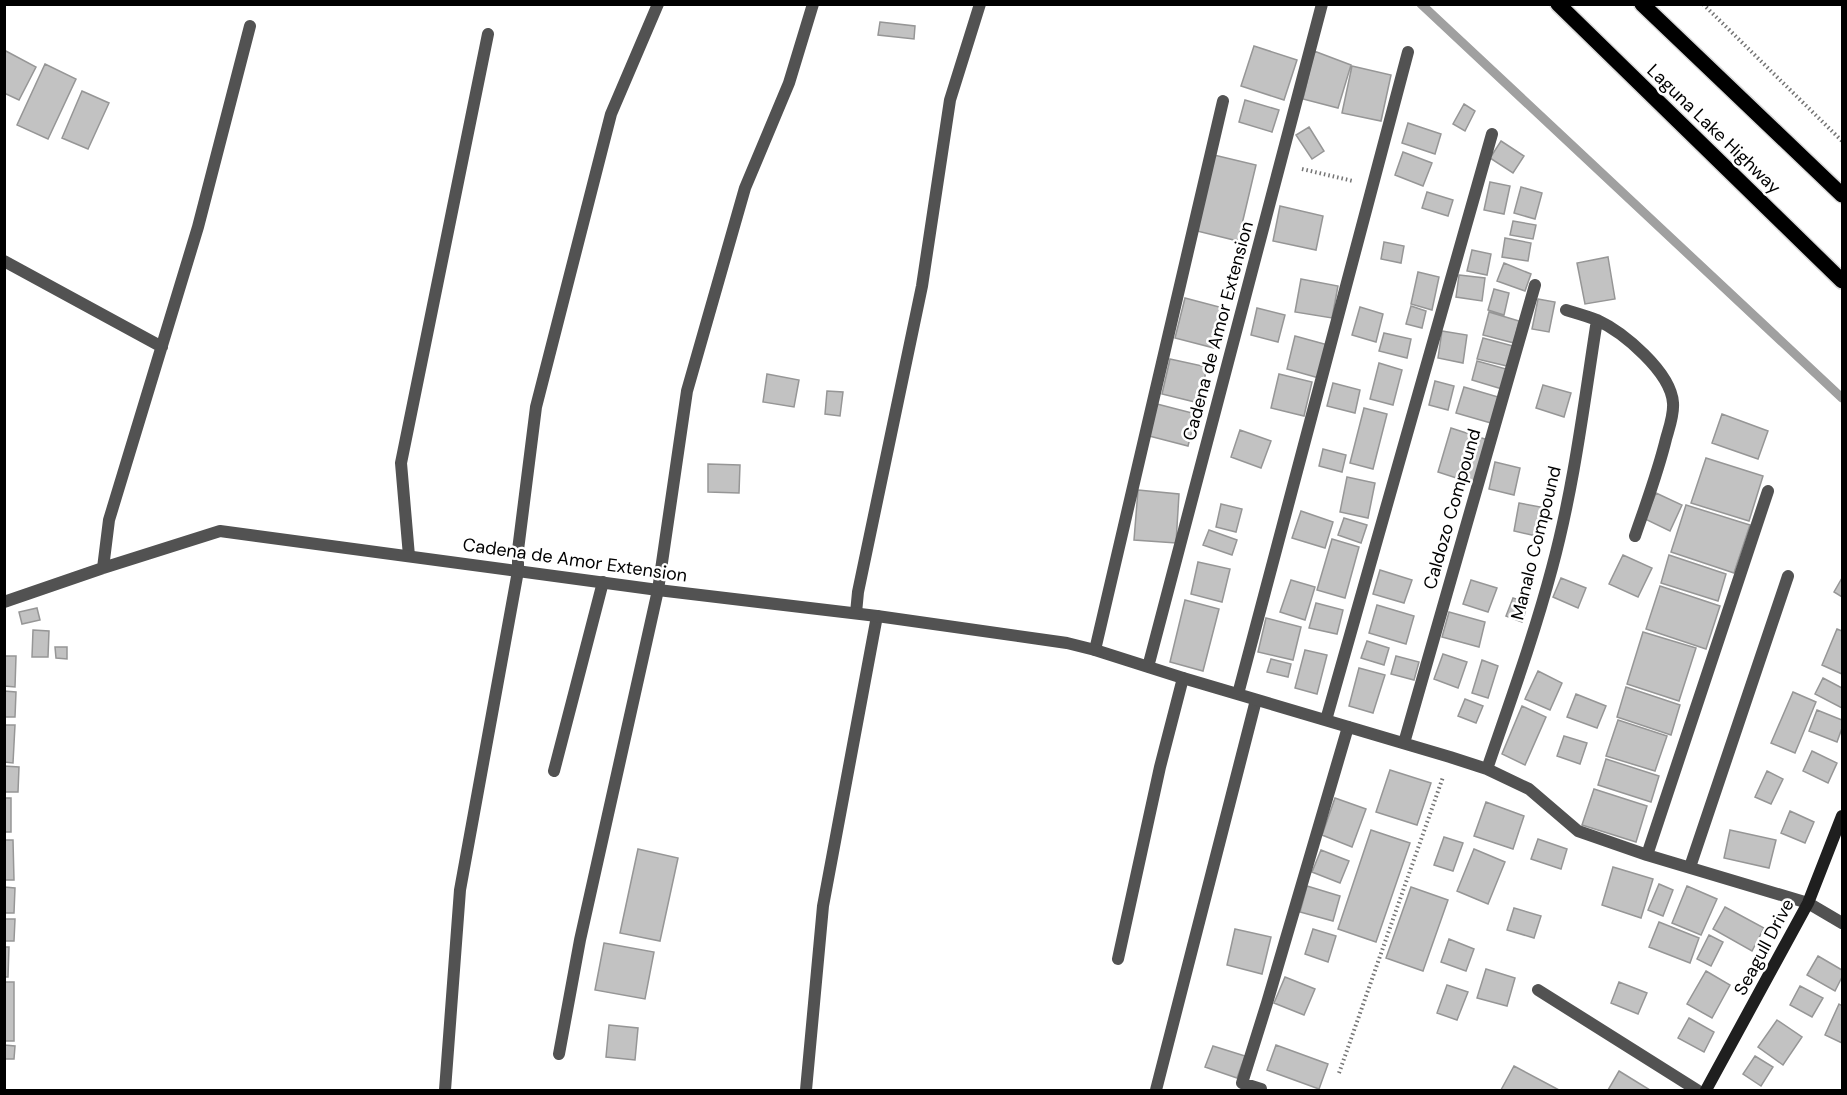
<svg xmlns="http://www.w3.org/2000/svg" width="1847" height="1095" font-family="'DM Sans',sans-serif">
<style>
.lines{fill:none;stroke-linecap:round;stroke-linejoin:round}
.stream{stroke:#a0a0a0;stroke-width:9}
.building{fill:#c2c2c2;stroke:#969696;stroke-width:1.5}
.primary-casing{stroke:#dbdbdb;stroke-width:18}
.path{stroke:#747474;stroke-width:4;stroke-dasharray:1.5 3;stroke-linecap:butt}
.lane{stroke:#525252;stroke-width:12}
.street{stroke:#525252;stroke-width:12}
.secondary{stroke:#1f1f1f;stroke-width:12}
.primary{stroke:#000;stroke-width:15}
.labels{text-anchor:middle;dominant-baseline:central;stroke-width:5;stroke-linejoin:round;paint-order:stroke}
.street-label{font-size:18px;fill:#000;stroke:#fff}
</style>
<rect width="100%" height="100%" fill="#fff"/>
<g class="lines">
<path class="stream" d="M1421 4 1842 398"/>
</g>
<path class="building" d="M880 22 915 26 914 39 878 35Z
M1254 46 1297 60 1284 100 1241 86Z
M4 50 36 67 19 100 4 93Z
M1314 51 1351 65 1338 108 1303 99Z
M45 64 76 79 48 139 17 125Z
M1352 66 1391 75 1381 121 1342 113Z
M82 91 109 103 88 149 62 138Z
M1245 100 1279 110 1272 132 1239 122Z
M1464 104 1475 111 1465 131 1453 124Z
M1408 123 1441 134 1435 154 1402 143Z
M1309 127 1324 151 1312 159 1296 135Z
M1501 141 1524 156 1513 173 1490 158Z
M1403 152 1432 163 1423 186 1395 175Z
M1214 155 1256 165 1238 241 1197 231Z
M1490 182 1510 186 1504 214 1484 210Z
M1521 187 1542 193 1535 219 1514 213Z
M1427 192 1453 200 1448 216 1422 208Z
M1280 206 1323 216 1316 250 1273 241Z
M1513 221 1536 225 1533 239 1510 235Z
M1505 238 1531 243 1528 261 1502 257Z
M1384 242 1404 246 1401 263 1381 259Z
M1472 250 1491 254 1487 275 1467 271Z
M1608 257 1615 299 1585 304 1577 263Z
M1504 263 1531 274 1525 291 1497 281Z
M1418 272 1439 277 1432 310 1411 304Z
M1459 275 1485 278 1482 301 1456 297Z
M1301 279 1338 286 1332 318 1295 312Z
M1494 289 1509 293 1504 315 1488 310Z
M1185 298 1223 308 1214 348 1175 338Z
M1538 299 1555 302 1549 332 1532 329Z
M1411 306 1426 311 1422 328 1406 324Z
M1360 307 1383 314 1376 342 1352 335Z
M1257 308 1285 315 1278 342 1251 335Z
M1489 312 1519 321 1514 343 1483 335Z
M1442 331 1467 335 1463 363 1438 358Z
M1384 333 1411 339 1407 358 1379 351Z
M1295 336 1328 345 1319 378 1287 369Z
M1483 338 1513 346 1507 366 1477 359Z
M1170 359 1207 367 1199 403 1162 394Z
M1477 361 1506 369 1502 389 1472 380Z
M1379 363 1402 370 1393 405 1370 399Z
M767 374 799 380 794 407 763 402Z
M1279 374 1312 382 1304 416 1271 408Z
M1435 381 1454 386 1448 410 1429 405Z
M1333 383 1360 390 1355 413 1327 406Z
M1543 385 1571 393 1564 417 1536 408Z
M1464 387 1498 397 1491 423 1456 413Z
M827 391 843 392 840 416 825 414Z
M1157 404 1196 414 1188 446 1149 436Z
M1364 408 1387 414 1373 469 1350 463Z
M1722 414 1768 431 1758 459 1712 443Z
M1451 428 1488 440 1475 484 1438 472Z
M1240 430 1271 441 1261 468 1231 457Z
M1323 449 1346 455 1342 472 1319 466Z
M1706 458 1763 476 1749 521 1691 503Z
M1495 462 1520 468 1514 495 1489 489Z
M708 464 740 465 739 493 708 492Z
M1347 477 1375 483 1368 518 1340 512Z
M1138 490 1179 494 1176 543 1134 540Z
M1656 493 1682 505 1670 531 1645 519Z
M1519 503 1546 508 1541 537 1514 531Z
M1221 504 1242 509 1236 532 1216 527Z
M1686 505 1750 525 1734 573 1671 552Z
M1301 511 1333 522 1325 548 1292 538Z
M1344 518 1367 525 1361 543 1338 535Z
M1209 530 1237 540 1232 555 1203 545Z
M1332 539 1359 547 1345 598 1317 590Z
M1623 555 1652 568 1638 597 1609 584Z
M1669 555 1726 574 1718 601 1661 583Z
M1198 562 1230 569 1222 602 1191 594Z
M1380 570 1412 580 1404 603 1373 594Z
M1561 578 1586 588 1578 608 1553 597Z
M1842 578V597L1834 592Z
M1291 580 1315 587 1305 620 1280 612Z
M1471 580 1497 588 1488 612 1463 604Z
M1660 586 1720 606 1706 649 1646 629Z
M1513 598 1528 603 1522 622 1506 616Z
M1185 600 1219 609 1203 671 1170 662Z
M1316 603 1343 610 1337 634 1309 628Z
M1377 605 1414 616 1406 644 1369 633Z
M37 608 40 620 22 624 19 612Z
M1449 612 1485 622 1479 647 1442 637Z
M1266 618 1301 627 1293 660 1258 652Z
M1837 629 1842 631V674L1822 665Z
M33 630 49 631 48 657H32Z
M1643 632 1696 648 1679 701 1627 684Z
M1367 641 1389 648 1384 665 1361 658Z
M55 647H67V659L56 658Z
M1305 650 1327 655 1317 694 1295 688Z
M1443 654 1467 662 1458 688 1434 679Z
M4 656H16L15 687 4 686Z
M1396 656 1419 662 1414 680 1391 674Z
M1271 659 1291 664 1288 677 1267 672Z
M1482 660 1498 666 1488 698 1472 693Z
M1359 668 1385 675 1373 713 1349 706Z
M1538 671 1562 683 1550 710 1525 699Z
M1823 678 1842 688V708L1815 694Z
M1626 687 1680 705 1671 735 1617 717Z
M4 691 16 692 15 717H4Z
M1793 692 1816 702 1795 753 1771 743Z
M1576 694 1606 706 1597 728 1567 717Z
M1465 699 1483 706 1476 723 1458 716Z
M1522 706 1546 717 1525 765 1502 754Z
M1817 710 1842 720V728L1837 742 1809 731Z
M1618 720 1667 736 1655 771 1606 756Z
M4 725H15L13 763 4 762Z
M1564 736 1587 743 1580 764 1557 756Z
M1812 751 1837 763 1828 783 1803 771Z
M1606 759 1659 776 1651 802 1598 785Z
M4 766 19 767 18 792H4Z
M1390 770 1431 783 1417 825 1376 812Z
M1767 771 1783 779 1771 804 1755 797Z
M1594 789 1647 806 1636 842 1582 825Z
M4 798H11V832H4Z
M1335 798 1366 809 1352 847 1322 835Z
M1486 802 1524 816 1513 849 1474 836Z
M1790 811 1814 822 1805 843 1781 833Z
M1371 830 1410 843 1376 942 1338 929Z
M1730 830 1776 840 1769 868 1724 858Z
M1444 837 1463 843 1453 871 1434 865Z
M1538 839 1567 849 1561 869 1531 859Z
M4 840H13L14 880H4Z
M638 849 678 858 660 941 620 933Z
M1474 849 1505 862 1488 904 1457 891Z
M1321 850 1349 861 1340 883 1312 872Z
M1613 867 1653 879 1641 918 1602 905Z
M1659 884 1673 890 1663 916 1648 910Z
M1307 886 1340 896 1333 921 1300 912Z
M1687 886 1717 899 1701 935 1672 923Z
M4 887 15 888 14 913H4Z
M1411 887 1448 900 1423 971 1386 958Z
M1725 907 1764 928 1752 951 1713 929Z
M1514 908 1541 916 1534 938 1507 930Z
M4 919H15L14 941H4Z
M1659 922 1699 938 1690 963 1649 947Z
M1235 929 1271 937 1262 974 1227 965Z
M1313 929 1336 936 1328 962 1305 954Z
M1709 935 1723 942 1711 966 1697 959Z
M1449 939 1474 949 1466 971 1441 962Z
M604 943 654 952 645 999 595 990Z
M4 947H9L8 977H4Z
M1818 956 1842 970V977L1835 991 1807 975Z
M1486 969 1515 978 1507 1006 1477 998Z
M1706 971 1730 985 1712 1018 1687 1004Z
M1285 977 1315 989 1304 1015 1274 1003Z
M4 982H14V1041H4Z
M1619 982 1647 993 1638 1014 1611 1003Z
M1447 985 1468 992 1457 1020 1437 1013Z
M1800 986 1823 998 1812 1017 1790 1005Z
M1839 1004 1842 1006V1043L1825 1035Z
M1689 1018 1714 1032 1704 1052 1678 1038Z
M1777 1020 1802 1037 1783 1065 1758 1047Z
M609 1025 638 1028 635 1060 606 1057Z
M4 1045 15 1046 14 1059H4Z
M1276 1045 1328 1064 1319 1089 1267 1070Z
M1213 1046 1245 1056 1237 1078 1205 1067Z
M1755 1056 1773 1067 1761 1086 1743 1074Z
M1514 1066 1559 1090H1501Z
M1619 1071 1650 1090H1608Z"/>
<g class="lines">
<g class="primary-casing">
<path id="primary" d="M1558 4 1842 281
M1642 4 1842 195"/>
</g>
<path class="path" d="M1703 4 1842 141
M1302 169 1353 181
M1339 1073 1443 777"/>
<path class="lane" d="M409 556 401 463 488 34
M856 613 858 592 922 286 950 100 980 4
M1095 650 1223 101
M554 771 603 582
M1690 867 1788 576
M1808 903 1842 923
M1118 959 1160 767 1183 678
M1538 990 1697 1090
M559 1054 580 940 658 590 687 391 745 188 789 83 813 4
M445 1090 460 890 518 571V550L536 407 611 114 658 4
M806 1090 823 906 877 616
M1156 1090 1256 700
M1261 1090V1089L1242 1083 1267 1003 1348 727"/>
<path class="street" d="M4 261 162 347
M1566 310C1576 313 1587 316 1597 320 1623 332 1671 372 1673 403 1674 415 1669 428 1666 439 1658 472 1646 504 1635 536
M103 568 109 520 198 227 250 26
M4 602 103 568 220 531 658 590 877 616 1067 643 1095 650 1183 678 1450 757 1487 769 1529 789 1578 831 1647 855 1808 903
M1148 667 1322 4
M1238 694 1408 52
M1326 720 1492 134
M1404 743 1535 285
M1487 769C1510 702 1534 636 1552 568 1574 487 1584 403 1597 320
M1647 855 1768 491"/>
<path class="secondary" d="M1706 1090 1808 903 1842 816"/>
<use href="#primary" class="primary"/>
</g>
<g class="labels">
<g class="street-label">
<text transform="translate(1714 129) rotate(44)">Laguna Lake Highway</text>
<text transform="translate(1218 331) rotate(-75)">Cadena de Amor Extension</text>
<text transform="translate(1452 509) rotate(-74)">Caldozo Compound</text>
<text transform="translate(1536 543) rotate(-76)">Manalo Compound</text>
<text transform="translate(575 560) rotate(8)">Cadena de Amor Extension</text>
<text transform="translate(1764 947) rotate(-62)">Seagull Drive</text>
</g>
</g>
<rect width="1847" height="1095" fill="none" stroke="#000000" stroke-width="12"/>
</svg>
